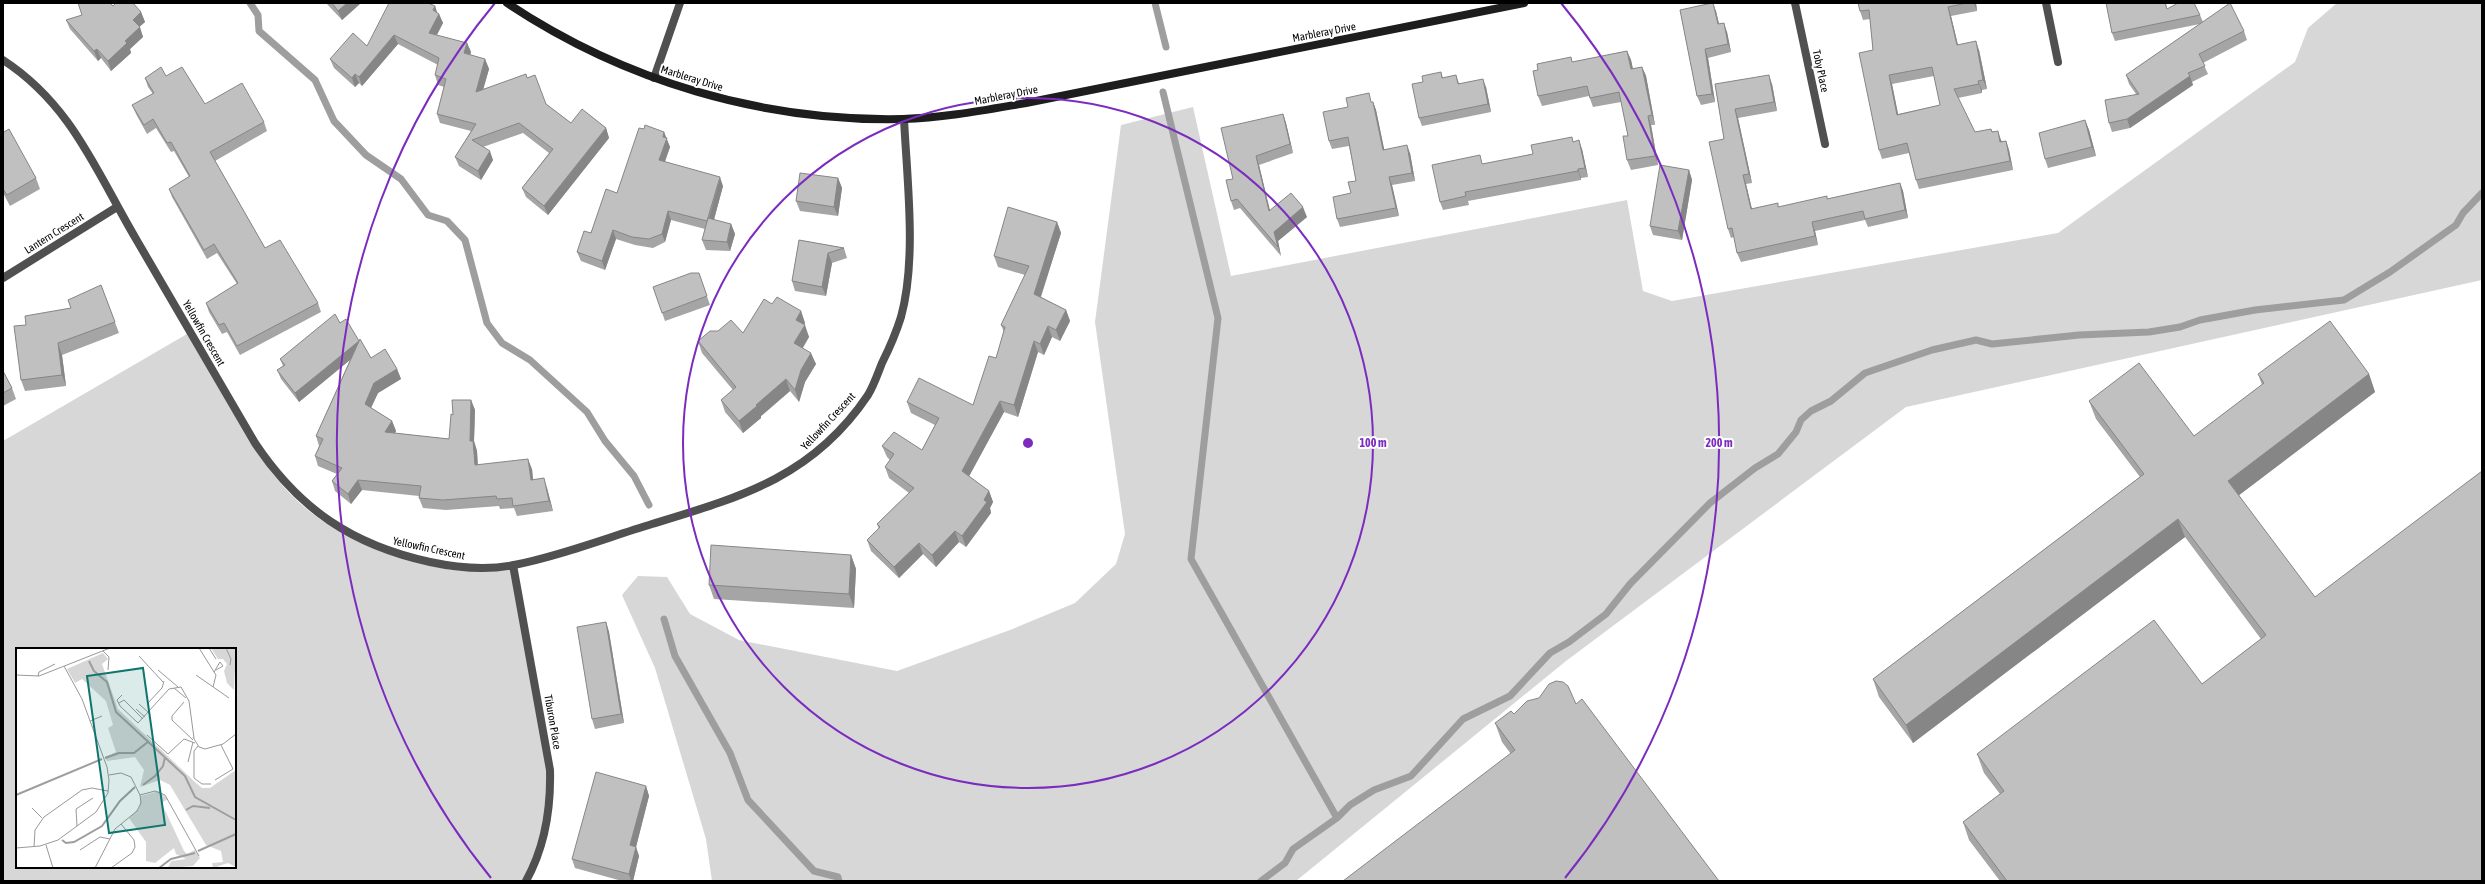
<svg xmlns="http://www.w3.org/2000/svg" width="2485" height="884" font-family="'Asap Condensed',sans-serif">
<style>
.green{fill:#d7d7d7;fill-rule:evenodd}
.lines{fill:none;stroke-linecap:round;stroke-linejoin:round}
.stream{stroke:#9e9e9e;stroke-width:7}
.street{stroke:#505050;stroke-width:8}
.secondary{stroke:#1d1d1d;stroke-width:8}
.wall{fill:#a5a5a5;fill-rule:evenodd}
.shaded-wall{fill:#868686}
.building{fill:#c0c0c0;stroke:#868686;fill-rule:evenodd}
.ring{fill:none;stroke:#7b2cbf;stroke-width:2}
.labels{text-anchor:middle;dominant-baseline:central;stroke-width:4;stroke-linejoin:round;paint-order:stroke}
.street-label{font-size:11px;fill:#000;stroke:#fff}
.inset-river{fill:none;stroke:#9e9e9e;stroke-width:2}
.inset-road{fill:none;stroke:#999;stroke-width:1}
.view{fill:#0f766e;fill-opacity:0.15;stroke:#0f766e;stroke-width:2}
.inset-edge{fill:none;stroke:#000;stroke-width:2}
.centre{fill:#7b2cbf;stroke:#fff;stroke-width:2}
.ring-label{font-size:12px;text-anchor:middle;font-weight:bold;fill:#7b2cbf;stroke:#fff;stroke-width:4;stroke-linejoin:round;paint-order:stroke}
</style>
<rect width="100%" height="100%" fill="#fff"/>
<path class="green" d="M2337 3H2482V280L1906 407 1566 661 1296 881H712L706 839 655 668 622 595 638 576 667 577 690 614 739 640 897 671 1010 630 1075 603 1116 564 1125 534 1095 322 1121 125 1193 107 1231 276 1627 200 1643 291 1672 301 2058 233 2295 62 2308 28Z
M187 334C214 378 242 432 273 474 315 530 385 560 453 570 472 573 492 570 511 568L548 772C548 808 542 849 523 881H3V441ZM17 649H235V867H17Z"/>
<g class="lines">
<path class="stream" d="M250 3 258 15 259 31 315 80 334 121 366 155 401 179 428 215 447 221 465 240 487 323 502 343 530 360 587 412 605 441 634 476 649 505
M1155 3 1166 47
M1163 92 1218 318 1191 559 1337 818
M664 619 675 656 730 753 748 800 814 871 838 877 839 881
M1261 881 1285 863 1293 849 1337 818 1350 805 1374 790 1411 776 1463 719 1510 696 1550 653 1569 642 1606 614 1630 584 1710 503 1755 468 1778 454 1796 432 1801 420 1811 411 1831 401 1865 373 1932 350 1976 340 1992 344 2079 335 2149 332 2180 327 2200 320 2255 310 2344 300 2390 272 2456 225 2463 213 2482 193"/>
<path class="street" d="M1795 3 1825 144
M2046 3 2058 62
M3 60C72 105 96 171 136 239 176 307 216 375 255 443 299 509 352 545 430 562 458 568 485 571 514 565 560 556 606 538 652 524 741 497 813 477 868 395 874 385 878 373 882 363 889 349 896 333 901 317 917 259 907 180 904 119
M654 78 680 3
M3 278 117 207
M513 565 550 770C551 809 545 847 526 881"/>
<path class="secondary" d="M507 3C624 81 762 122 903 119 944 118 985 110 1026 103L1524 3"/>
</g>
<path class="wall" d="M326 3H361L342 20Z
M1858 3H1976L1977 11 1951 16 1958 45 1979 50 1987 89 1982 90V93L1958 98 1975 132 1991 129 1993 132 2002 141H2006L2009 150 2013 170 1919 189 1916 180 1909 153 1882 159 1879 150 1873 50 1870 19 1863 20 1860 11ZM1934 76 1940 105 1898 114 1892 84Z
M2106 3H2166L2167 9 2200 15 2203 22 2244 31 2247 40 2203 63 2208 74 2192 82 2193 85 2130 128 2112 132 2109 123 2136 94 2129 84 2126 75 2200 24 2115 41 2112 33Z
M113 6 141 12 145 22 139 27 143 37 130 49 131 53 111 71 101 58 98 61 70 29 66 20Z
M435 6 437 13 439 14 443 23 436 35 467 43 471 52 470 55 485 59 489 69 483 89 527 78 546 104 571 123 606 128 609 138 548 215 526 197 522 188 549 153 523 133 483 147 493 160 481 180 459 166 455 157 471 131 440 123 437 114 444 87 438 85 435 75 438 65 398 44 362 86 359 83 355 87 334 68 330 59 367 46Z
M1680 10 1716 11 1719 24 1727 32 1731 52 1708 58 1715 102 1701 105 1697 96Z
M1627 51 1631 60 1633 69 1642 67 1646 76 1655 125H1651L1658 165 1631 170 1627 160 1628 136 1621 102 1593 107 1589 96 1542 106 1538 96 1573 62Z
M1441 72 1443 78 1456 75 1459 83 1486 87 1491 112 1422 126 1419 118 1423 82Z
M166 76 205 104 264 122 267 131 215 161 265 248 318 303 321 312 240 355 227 332 222 334 209 312 206 303 237 284 217 253 207 259 172 197 169 189 189 177 174 151 171 152 156 128 147 134 136 114 132 105 153 94 148 87 145 78Z
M1715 84H1772L1777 111 1738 118 1752 183 1746 184 1752 209 1779 207 1828 199 1900 183 1903 191 1908 218 1868 227 1865 220 1815 231 1818 245 1741 262 1737 253 1734 237 1731 238 1728 229 1724 139Z
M1373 102 1376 110 1384 149 1410 153 1415 181 1392 185 1399 216 1340 227 1337 219 1351 193 1356 181 1349 146 1332 149 1329 141 1348 107Z
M1283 114 1286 123 1293 153 1259 165 1270 210 1307 217 1278 241 1281 256 1240 208 1234 210 1231 201 1233 179Z
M2085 120 2089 130 2096 156 2048 168 2045 159Z
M644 129 664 132 670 147 665 162 723 186 714 220 731 224 735 234 730 251 706 250 702 240 705 229 671 220 665 242 653 248 635 245 616 239 605 270 581 261 577 252 617 193Z
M3 131 36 178 40 189 10 206 3 193Z
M1573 142 1582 149 1588 177 1581 178V180L1468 201 1469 205 1443 210 1440 202 1484 164 1533 154Z
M1689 170 1692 180 1682 240 1653 235 1650 226Z
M838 178 842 188 838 216 800 211 796 201Z
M1057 222 1061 233 1041 297 1066 310 1070 321 1060 341 1052 337 1044 355 1038 352 1018 417 1004 412 969 476 989 491 993 502 990 508 991 513 966 547 959 542 936 567 923 554 899 578 871 551 867 540 879 529 877 524 909 493 889 478 885 467 890 460 887 457 882 446 922 450 935 425 911 413 907 402 973 405 996 358 1004 332 1001 325 1025 275 998 267 994 256Z
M799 240 844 248 847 258 832 263 826 296 795 291 792 281Z
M699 273 710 305 665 321 653 287Z
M101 285 119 333 62 355 66 386 25 391 21 380 26 325 71 308Z
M772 304 801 311 805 323 804 325 809 337 803 348 816 364 805 382 799 402 790 391 761 416V418L743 433 725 412 721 400 733 390 702 353 698 341 743 333Z
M359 341 371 358 397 369 401 379 378 393 371 408 392 421 396 431 395 433 449 439 453 415 471 400 475 410 474 441 477 451 478 465 532 469 533 480 547 488 553 511 517 516 514 508 500 509 499 506 446 510 423 508 419 498V496L362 490 351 504 335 491 332 481 337 474 318 466 315 456 319 446 316 436 350 360 299 402 281 379 277 370 283 366 280 359Z
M3 371 12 388 16 399 3 406Z
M2258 374H2369L2375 392 2239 495 2482 881H2000L1969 840 1963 822 2000 794 1984 773 1977 754 2202 684 2261 639 2185 537 1913 743 1879 697 1873 679 2140 477 2096 419 2089 401 2194 436 2262 385Z
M851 555 856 569 854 608 714 599 709 585Z
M606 622 609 632 624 723 595 729 592 719Z
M1576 704 1511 754 1502 742 1495 723 1514 714Z
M646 786 649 796 636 847 639 856 633 881H622L575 868 572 859Z"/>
<path class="shaded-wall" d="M347 3H361L342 20 338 11Z
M1713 3 1716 11 1721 33 1718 24Z
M1974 3H1976L1977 11Z
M435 6 438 15 433 10Z
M1948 7 1951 16 1960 54 1957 45Z
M141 12 145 22 136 30 133 20Z
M439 14 443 23 433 43 429 33Z
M1724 23 1727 32 1731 52 1728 44Z
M140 27 143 37 130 49 131 53 111 71 108 61 125 41Z
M394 35 398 44 362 86 359 77Z
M1976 41 1979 50 1987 89 1983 80Z
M467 43 471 52 468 63 464 53Z
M97 49 101 58 98 61 94 51Z
M1705 49 1708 58 1715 102 1712 94Z
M1627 51 1631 60 1635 79 1631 69Z
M485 59 489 69 480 101 476 92Z
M1642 67 1646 76 1655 125 1652 115Z
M355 74 359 83 355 87 352 78Z
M1769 75 1772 84 1777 111 1774 102Z
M1889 75 1892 84 1900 124 1897 115Z
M2190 76 2193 85 2130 128 2127 119Z
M1483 79 1486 87 1491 112 1488 104Z
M1978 81 1982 90V93Z
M1373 102 1376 110 1386 158 1383 150Z
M1735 109 1738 118 1752 183 1749 174Z
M1283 114 1286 123 1293 153 1290 144Z
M1648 116 1651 125 1658 165 1655 156Z
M2085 120 2089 130 2096 156 2092 147Z
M606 128 609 138 548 215 544 206Z
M1998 131 2001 140 2003 151 2000 142Z
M664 132 670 147 662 169 659 160 663 137Z
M1579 140 1582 149 1588 177 1585 168Z
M2006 141 2009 150 2013 170 2010 161Z
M1407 145 1410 153 1415 181 1412 173Z
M490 151 493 160 481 180 478 171Z
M1256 156 1259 165 1272 220 1269 211Z
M1578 169 1581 178V180L1578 171Z
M1689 170 1692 180 1682 240 1678 231Z
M1743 175 1746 184 1754 218 1751 209Z
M720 177 723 186 711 230 708 222Z
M1389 177 1392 185 1399 216 1396 208Z
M838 178 842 188 838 216 834 207Z
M1900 183 1903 191 1908 218 1905 210Z
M1303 207 1307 217 1278 241 1281 256 1278 247 1274 232Z
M668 211 671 220 665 242 662 234Z
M1057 222 1061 233 1038 305 1034 294Z
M1812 222 1815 231 1818 245 1815 236Z
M731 224 735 234 730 251 727 242Z
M613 230 616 239 605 270 602 261Z
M828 253 832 263 826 296 822 287Z
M1066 310 1070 321 1060 341 1056 330Z
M801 311 805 323 800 332 796 320Z
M805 325 809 337 798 355 794 343Z
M1048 326 1052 337 1044 355 1040 344Z
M359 341 362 350 299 402 295 393Z
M1034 341 1038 352 1018 417 1014 405Z
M58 343 62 355 66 386 62 375Z
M811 353 816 364 805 382 799 402 795 390 801 370Z
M397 369 401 379 378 393 368 414 365 404 374 383Z
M2369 374 2375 392 2234 499 2228 481Z
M786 379 790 391 761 416V418L743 433 739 421 756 405Z
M471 400 475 410 474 441 477 451 478 475 475 465 470 441Z
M1000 401 1004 412 966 482 962 471Z
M392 421 396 431 389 442 385 432Z
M528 459 532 469 534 490 531 480Z
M544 478 547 488 553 511 549 501Z
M358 480 362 490 351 504 348 494Z
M989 491 993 502 990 508 991 513 966 547 962 536Z
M2178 519 2185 537 1913 743 1906 725Z
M955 531 959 542 936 567 932 555Z
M919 543 923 554 899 578 894 567Z
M851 555 856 569 854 608 849 594Z
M606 622 609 632 624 723 621 714Z
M646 786 649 796 636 847 639 856 633 881H631L629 874 630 845Z"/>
<path class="building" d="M78 3H110L113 6 116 3H133L141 12 133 20 140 27 125 41 127 43 108 61 97 49 94 51 66 20 82 15Z
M332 3H347L338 11Z
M389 3H428L435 6 433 10 439 14 429 33 467 43 464 53 485 59 476 92 526 74 527 78 535 75 546 104 571 123 582 109 606 128 544 206 522 188 553 149 519 123 472 140 490 151 478 171 455 157 476 124 437 114 446 79 435 75 439 58 394 35 359 77 355 74 352 78 330 59 353 33 367 46Z
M1712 3H1713L1718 24 1724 23 1728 44 1705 49 1712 94 1697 96 1680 10Z
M1858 3H1967L1948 7 1957 45 1976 41 1983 80 1978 81 1979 84 1954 89 1975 132 1991 129 1992 132 1998 131 2000 142 2006 141 2010 161 1916 180 1907 143 1879 150 1859 53 1873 50 1869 10 1860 11ZM1932 67 1940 105 1897 115 1889 75Z
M2106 3H2165L2167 9 2178 3H2194L2200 15 2112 33Z
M2230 3 2244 31 2199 54 2205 66 2188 73 2190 76 2127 119 2109 123 2105 100 2139 94 2126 75Z
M1627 51 1631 69 1642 67 1652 115 1648 116 1655 156 1627 160 1623 136H1628L1619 92 1590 98 1587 86 1538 96 1533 71 1538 70 1537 64 1571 57 1572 62Z
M161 67 166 76 182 67 205 104 242 83 264 122 210 152 265 248 280 240 318 303 237 346 224 323 219 325 206 303 238 283 214 244 204 250 169 189 190 176 171 142 167 143 153 119 144 125 132 105 154 93 145 78Z
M1441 72 1442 78 1456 75 1458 84 1483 79 1488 104 1419 118 1412 84 1423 82 1422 76Z
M1769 75 1774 102 1735 109 1749 174 1743 175 1751 209 1778 203V207L1827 196V199L1900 183 1905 210 1865 219 1863 211 1812 222 1815 236 1737 253 1732 228 1728 229 1709 142 1724 139 1715 84Z
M1369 93 1371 102H1373L1383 150 1407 145 1412 173 1389 177 1396 208 1337 219 1333 197 1351 193 1348 182 1356 181 1348 137 1329 141 1323 112 1348 107 1346 98Z
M1283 114 1290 144 1256 156 1269 211 1291 193 1303 207 1274 232 1278 247 1237 199 1231 201 1226 180 1233 179 1221 128Z
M2085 120 2092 147 2045 159 2039 133Z
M645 125 664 132 663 137 667 138 659 160 720 177 707 221 668 211 662 234 649 239 632 237 613 230 602 261 577 252 584 231 591 233 606 189 617 193 639 128 644 129Z
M9 129 36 178 7 195 3 189V131L4 132Z
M1572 137 1573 142 1579 140 1585 168 1578 169V171L1465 192 1466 196 1440 202 1432 165 1480 155 1482 164 1518 157 1533 154 1531 145Z
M1660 165 1689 170 1678 231 1650 226Z
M800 173 838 178 834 207 796 201Z
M1008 207 1057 222 1034 294 1066 310 1056 330 1048 326 1040 344 1034 341 1014 405 1000 401 962 471 989 491 984 500 987 502 962 536 955 531 932 555 919 543 894 567 867 540 880 527 877 524 914 488 885 467 894 454 882 446 894 432 922 450 939 418 907 402 919 378 973 405 989 356 996 358 1005 327 1001 325 1029 266 994 256Z
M708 218 731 224 727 242 702 240Z
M799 240 844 248 828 253 822 287 792 281Z
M691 273H699L707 296 662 313 653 287Z
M101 285 115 322 58 343 62 375 21 380 14 326 26 325 25 316 71 308 68 300Z
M777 297 801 311 796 320 805 325 794 343 811 353 801 370 795 390 786 379 756 405 757 406 739 421 721 400 736 387 698 341 710 331H718L731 320 743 333 764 299 772 304Z
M335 314 340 323 346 319 359 341 295 393 277 370 285 365 280 359Z
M2330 321 2369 374 2228 481 2315 597 2482 471V881H2007L1963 822 2004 791 1977 754 2154 620 2202 684 2266 635 2178 519 1906 725 1873 679 2144 474 2089 401 2139 363 2194 436 2264 383 2258 374Z
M360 339 371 358 385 349 397 369 374 383 365 404 392 421 385 432 449 439 451 414 453 415 452 400H471L470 441H473L475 465 528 459 531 480 544 478 549 501 513 506 512 498 497 499 496 496 443 500 419 498 421 486 358 480 348 494 332 481 342 468 315 456 323 439 316 436Z
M3 371 12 388 3 393Z
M711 545 851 555 849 594 709 585Z
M606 622 621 714 592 719 577 627Z
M1556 681 1563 682 1568 686 1576 704 1582 699 1719 881H1343L1515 750 1495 723 1511 711 1514 714 1527 701 1539 698 1549 684Z
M596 772 646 786 630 845 636 847 629 874 572 859Z"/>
<g class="ring">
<circle cx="1028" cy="443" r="345"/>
<path d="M491 878A691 691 0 0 1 495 3M1561 3A691 691 0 0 1 1565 878"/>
</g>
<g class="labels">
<g class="street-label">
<text transform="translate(1324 32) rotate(-11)">Marbleray Drive</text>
<text transform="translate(1821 71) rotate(78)">Toby Place</text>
<text transform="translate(692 78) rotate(17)">Marbleray Drive</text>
<text transform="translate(1006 95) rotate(-11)">Marbleray Drive</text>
<text transform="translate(54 233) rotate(-32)">Lantern Crescent</text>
<text transform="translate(204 333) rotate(60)">Yellowfin Crescent</text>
<text transform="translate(828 421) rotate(-47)">Yellowfin Crescent</text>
<text transform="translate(429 548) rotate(12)">Yellowfin Crescent</text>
<text transform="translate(553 722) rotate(80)">Tiburon Place</text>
</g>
</g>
<g transform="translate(16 648)">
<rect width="220" height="220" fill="#fff"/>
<path d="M195 0H220L218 42 211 35 208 23 211 16 207 11H202ZM87 5 92 11 86 16 102 61 180 135 186 140H194L220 122V219L212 215 197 220 196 215 207 214 205 203 190 197 154 137 144 132 124 139 128 122 119 109 91 113 89 109 100 104 92 80 97 77 90 53 66 31 59 35 51 21ZM143 143 152 151 147 154V158L168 203 171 206 179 202 184 210 177 218 152 220 155 213 170 211 160 206 158 200 139 215 130 213V194L113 170 123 160 125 148Z" fill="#d7d7d7"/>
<path class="inset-river" d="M73 13 78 23 91 34 100 64 169 128 179 149 220 172M89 110 103 105H118L133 93M127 137 139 128 147 118 149 109M0 147 86 111M170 162 177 158 194 160M46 192 50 195 58 194 86 178 104 153 119 139M182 203 220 186M143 220 155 211 179 205"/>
<path class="inset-road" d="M183 0 200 27 197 39M193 0 200 11M210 0 215 11 214 17M87 3 93 9 92 22M123 8 147 34M142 22 162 39M198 24 204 14 207 18 200 22M0 27 23 28 94 0M180 27 213 50M22 28 23 24 39 16M158 40 170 50M106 47 101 52 104 58 122 75 153 41 165 39 173 53 178 90M168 54 156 68V72L177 92M103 55 108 52 127 71M123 56 133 65M131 56 146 40 148 33M120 61 129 69M74 73 86 68M131 87 152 106 168 91 179 95M177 89 183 99 189 101 207 96 220 86M182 98 178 103V130L186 136H195M172 114 177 94M199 132 217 121 205 97M124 147 139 143 149 147 183 208M16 160 26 170M61 178 60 161 77 150M30 197 37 220M18 199 19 182 28 169 66 142 76 140 92 143M0 200 24 198 42 192 80 164 92 145 93 132 91 119 66 51 48 18M64 202 84 189 94 191M79 220 99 181 121 163 125 155 124 147 115 129 105 125 93 127M95 220 116 205 119 199 118 192 105 176"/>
<path class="view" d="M127 20 149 177 93 185 71 28Z"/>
<rect width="220" height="220" class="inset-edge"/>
</g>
<circle cx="1028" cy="443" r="6" class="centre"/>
<g class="ring-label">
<text x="1373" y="447">100 m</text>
<text x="1719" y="447">200 m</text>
</g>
<rect width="2485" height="884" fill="none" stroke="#000000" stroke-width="8"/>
</svg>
